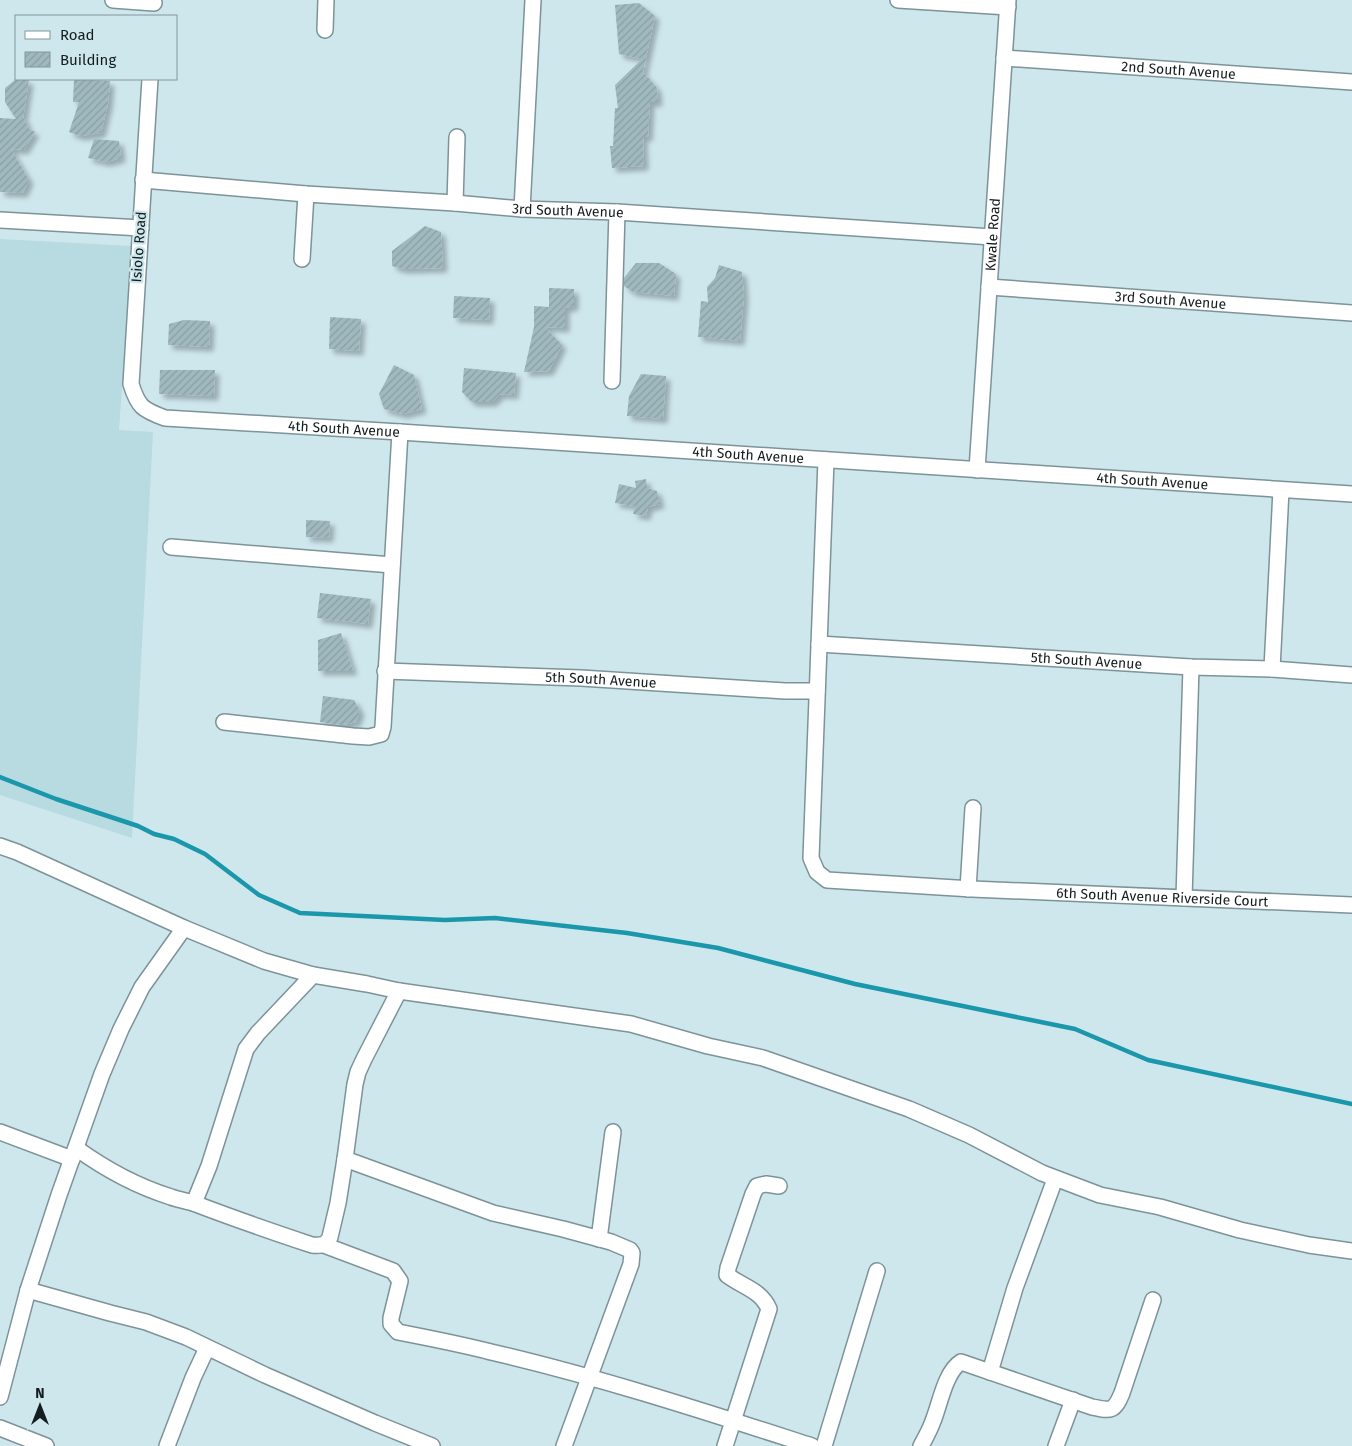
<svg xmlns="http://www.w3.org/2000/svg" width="1352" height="1446" font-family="'Fira Sans',sans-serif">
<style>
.built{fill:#b8dae1}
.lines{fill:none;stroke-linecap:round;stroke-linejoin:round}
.stream{stroke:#1a97ab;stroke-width:4.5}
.building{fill:url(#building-hatch);filter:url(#shadow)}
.minor-casing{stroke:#7c9398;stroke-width:18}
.minor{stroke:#fff;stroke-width:15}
.labels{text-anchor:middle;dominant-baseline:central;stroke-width:4.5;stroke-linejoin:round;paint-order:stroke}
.street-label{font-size:14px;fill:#131c1e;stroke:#cee7ed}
</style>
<defs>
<pattern id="building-hatch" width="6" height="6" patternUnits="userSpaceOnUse" patternTransform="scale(1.25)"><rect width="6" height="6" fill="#a0b9be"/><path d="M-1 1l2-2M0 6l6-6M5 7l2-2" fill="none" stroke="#899ea3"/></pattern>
<filter id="shadow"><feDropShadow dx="4.5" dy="4.5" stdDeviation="2.5" flood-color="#0004"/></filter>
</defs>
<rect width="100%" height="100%" fill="#cee7ed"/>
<path class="built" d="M0 239 132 246 119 430 153 432 132 838 0 795Z"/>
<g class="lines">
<path class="stream" d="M0 777 56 799 138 826 154 834 174 839 205 854 259 895 300 913 445 920 495 918 627 933 718 948 855 984 1075 1029 1148 1060 1352 1104"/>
</g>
<path class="building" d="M639 3 655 16 643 72 657 88 658 102H650L648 137H643L644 166 612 168 610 146H613L615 108H618L615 85 642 59 619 54 615 5Z
M16 79 29 80 23 119H25L28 128 35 132 24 150 11 149 29 180 23 193 0 192V118L16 119 5 102V88Z
M74 79 110 81 108 104 101 133 80 136 69 132 79 102H73Z
M94 139 119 141 121 158 106 162 88 158Z
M425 226 441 232 443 268 403 269 392 266V251Z
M636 263H659L676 274 674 296 633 292 624 286V278Z
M719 265 742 272 744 296 740 341 698 337 701 301 708 302 707 287 715 278Z
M549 288 574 289V306L565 308V328L545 327 562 345 549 371 524 372 534 327V306L549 307Z
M454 296 490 298 489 320 453 318Z
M330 317 361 319 359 351 329 349Z
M184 320 210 321 209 347 168 345 169 324Z
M394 365 414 375 422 409 403 414 384 409 379 394Z
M464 368 516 373 514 395 500 394 492 402H472L462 392Z
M160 370H215L214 396 159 394Z
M641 374 666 376 663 419 627 416 629 396Z
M646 479 647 488 657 491 660 504 648 507 646 516 633 514 635 506 615 503 619 484 636 488 635 481Z
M306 520 330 521 329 538 306 537Z
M320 593 371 599 368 624 317 618Z
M341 633 353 671H318V640Z
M323 696 354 700 360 711 356 722 343 725 320 722Z"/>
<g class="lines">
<g class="minor-casing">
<g id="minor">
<path d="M113 0 154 3"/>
<path d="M898 0 1008 7"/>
<path d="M325 30 326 0"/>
<path id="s1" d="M1004 58 1352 82"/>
<path id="s2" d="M150 79 131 384C138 407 143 410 165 418L400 432 1352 494"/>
<path id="s3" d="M143 180 306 194 455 203 522 209 617 212 992 237"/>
<path d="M455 203 457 137"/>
<path d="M522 209 533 0"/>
<path d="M0 220 141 228"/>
<path d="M302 259 306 194"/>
<path id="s4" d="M989 287 1352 313"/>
<path d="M612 381 617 212"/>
<path id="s5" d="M826 460 811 858 817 872 827 880 972 889 1352 905"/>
<path id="s6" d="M977 470 1008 0"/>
<path d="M171 547 392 565"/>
<path id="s7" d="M819 644 1191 667 1272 669 1352 675"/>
<path d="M1272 669 1281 490"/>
<path id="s8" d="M385 671 581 678 785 691H817"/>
<path d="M224 722 353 736 369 737 381 734 383 727 400 432"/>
<path d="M0 846 17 852 184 928 264 961 313 975 367 984 399 991 631 1024 708 1046 763 1058 909 1109 969 1135 1042 1173 1100 1195 1160 1207 1240 1230 1309 1245 1352 1251"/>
<path d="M968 889 973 808"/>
<path d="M1184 898 1191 667"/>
<path d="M0 1132 72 1159"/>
<path d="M76 1148C105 1169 136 1186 171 1197 179 1200 188 1201 196 1204 235 1219 273 1232 312 1245 321 1246 327 1245 330 1237L338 1203 345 1159 355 1084 358 1072 364 1059 399 991"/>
<path d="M345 1159 493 1213 563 1229 611 1242 630 1250 632 1253 631 1264 564 1446"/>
<path d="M194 1203 209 1166 246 1049 258 1033 313 975"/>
<path d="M599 1239 613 1132"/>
<path d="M324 1245 393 1271 400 1281 391 1318V1324L398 1332C429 1338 460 1344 491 1352 599 1377 706 1412 812 1446"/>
<path d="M28 1290 110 1313 146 1322 186 1337 265 1375 375 1423 432 1446"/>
<path d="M990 1372 1015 1288 1055 1179"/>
<path d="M0 1397 28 1290 59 1195 102 1074 121 1029 142 987 184 928"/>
<path d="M0 1428 46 1446"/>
<path d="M167 1446 193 1378 207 1348"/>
<path d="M725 1446 769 1309C761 1290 743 1287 727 1275L728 1268 753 1194 757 1186 766 1184 779 1186"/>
<path d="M824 1446 877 1271"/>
<path d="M921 1446C925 1438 930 1430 933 1421 940 1404 945 1372 961 1362L1092 1407C1111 1411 1114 1412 1122 1393L1153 1300"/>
<path d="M1056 1446 1073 1400"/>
</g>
</g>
<use href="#minor" class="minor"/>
</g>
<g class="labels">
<g class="street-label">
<text stroke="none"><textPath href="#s1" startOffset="175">2nd South Avenue</textPath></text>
<text stroke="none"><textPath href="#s3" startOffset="426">3rd South Avenue</textPath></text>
<text stroke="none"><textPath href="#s6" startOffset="236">Kwale Road</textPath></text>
<text transform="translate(139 247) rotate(-86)">Isiolo Road</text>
<text stroke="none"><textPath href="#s4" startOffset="182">3rd South Avenue</textPath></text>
<text stroke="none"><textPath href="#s2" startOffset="536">4th South Avenue</textPath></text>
<text stroke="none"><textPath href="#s2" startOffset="941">4th South Avenue</textPath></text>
<text stroke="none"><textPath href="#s2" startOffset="1346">4th South Avenue</textPath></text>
<text stroke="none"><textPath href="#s7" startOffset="268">5th South Avenue</textPath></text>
<text stroke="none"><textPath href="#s8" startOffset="216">5th South Avenue</textPath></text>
<text stroke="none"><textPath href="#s5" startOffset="762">6th South Avenue Riverside Court</textPath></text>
</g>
</g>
<rect x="15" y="15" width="162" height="65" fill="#cee7ed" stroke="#83969a"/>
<rect x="25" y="31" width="25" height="8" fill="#ffffff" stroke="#83969a"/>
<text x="60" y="40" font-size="15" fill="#131c1e">Road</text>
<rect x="25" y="52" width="25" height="15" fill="url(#building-hatch)" stroke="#83969a"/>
<text x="60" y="65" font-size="15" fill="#131c1e">Building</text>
<g transform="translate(40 1406)" stroke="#cee7ed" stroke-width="4" paint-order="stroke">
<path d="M0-4L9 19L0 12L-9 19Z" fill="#131c1e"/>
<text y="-8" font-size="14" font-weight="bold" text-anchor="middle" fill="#131c1e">N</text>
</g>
</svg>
